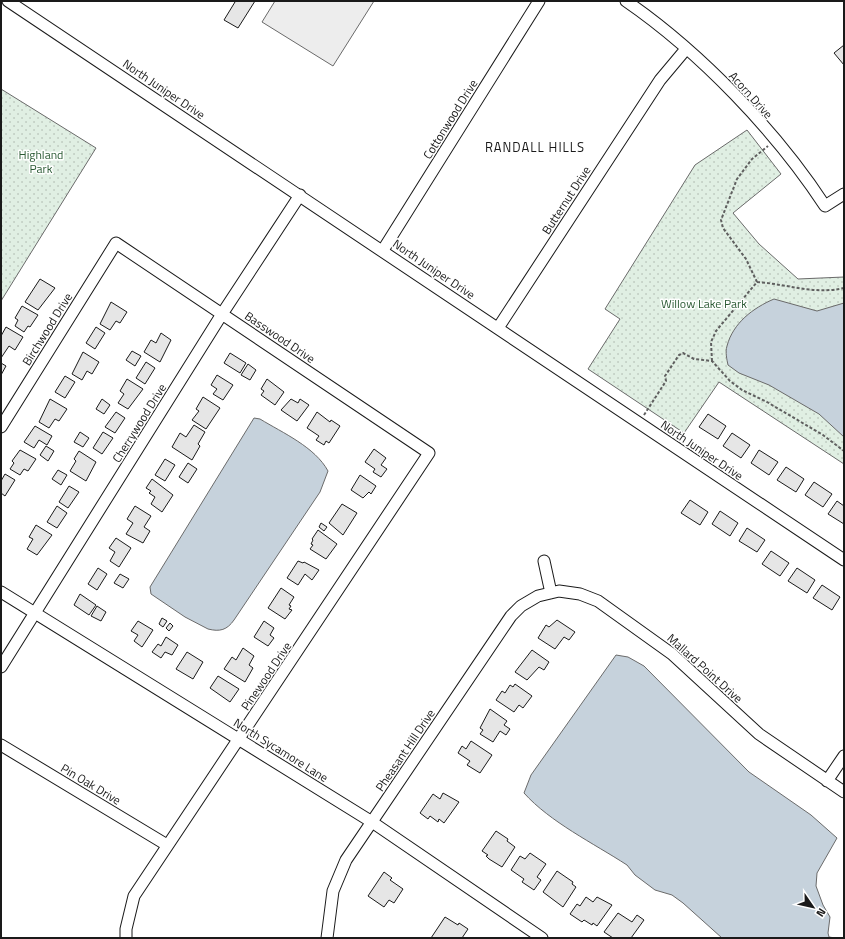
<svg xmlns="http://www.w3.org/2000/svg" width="845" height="939" font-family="'Titillium Web',sans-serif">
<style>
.green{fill:url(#green-dots);stroke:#6a6a6a}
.parking{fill:#ededed;stroke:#6a6a6a}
.water{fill:#c6d2dc;stroke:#6a6a6a}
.building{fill:#e6e6e6;stroke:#1a1a1a}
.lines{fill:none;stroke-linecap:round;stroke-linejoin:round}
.minor-casing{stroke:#1a1a1a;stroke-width:13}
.path{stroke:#5f5f5f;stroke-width:2;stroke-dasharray:3 2;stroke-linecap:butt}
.minor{stroke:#fff;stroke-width:11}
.labels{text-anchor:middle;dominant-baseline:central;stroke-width:3;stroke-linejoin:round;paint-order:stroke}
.street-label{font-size:12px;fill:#1a1a1a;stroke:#fff}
.park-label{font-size:12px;fill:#2b5a34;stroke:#fff}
.neighbourhood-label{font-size:13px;letter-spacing:1px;fill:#1a1a1a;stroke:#fff}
</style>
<defs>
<pattern id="green-dots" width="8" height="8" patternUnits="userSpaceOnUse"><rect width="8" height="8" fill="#e0efe3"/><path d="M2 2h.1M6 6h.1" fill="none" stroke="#c0ccc2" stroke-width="1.8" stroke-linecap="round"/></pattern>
</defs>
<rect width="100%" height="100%" fill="#fff"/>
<path class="green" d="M1 89 96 148 1 301Z
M747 130 781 174 733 213 759 244 798 279 844 277V464L719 382 684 433 588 369 620 319 605 309 695 165Z"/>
<path class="parking" d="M275 1H374L333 66 262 22Z"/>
<path class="water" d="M774 299 817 311 844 303V437L819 414 769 385 739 373 728 365C727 360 725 352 727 346 733 323 753 308 774 299Z
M254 418 260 419C283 433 315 447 328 471L320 492 234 620C227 630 220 632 208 629L185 617 151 594 150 587Z
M616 655 628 657 644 666 749 772 811 815 837 838 817 873 816 886 823 905 830 917 828 933 829 937 835 938H722L683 903 672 895 655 890 635 875 627 865C593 843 550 822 524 793L531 775Z"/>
<path class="building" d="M233 1H255L238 28 224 20 235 2Z
M844 45V65L834 53Z
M40 279 55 288 38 310 25 302Z
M111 302 127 312 120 323 116 321 110 330 100 324Z
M22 306 38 315 30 327 28 326 24 332 15 326 18 320 15 318Z
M6 327 23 337 15 350 9 346 1 358V336Z
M96 327 105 333 95 349 86 343Z
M161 333 171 340 160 362 144 352 151 340 156 343Z
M132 351 141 356 135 366 126 360Z
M83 352 99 362 92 374 87 371 82 380 72 374Z
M230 353 246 363 240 373 224 363Z
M146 362 155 368 145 384 136 378Z
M1 363 6 366 1 375Z
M248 364 256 370 250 380 241 375Z
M217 375 233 385 223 400 213 394 217 389 211 385Z
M65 376 75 382 65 398 55 392Z
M127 379 143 389 128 409 118 403 124 394 120 391Z
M267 379 284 392 275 405 261 395 264 391 261 389Z
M203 397 220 408 206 429 192 420 199 411 196 409Z
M50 399 67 409 59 421 55 419 49 428 39 422Z
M102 399 110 405 104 414 96 409Z
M291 399 298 403 300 399 309 405 297 421 281 410Z
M116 412 125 418 115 433 105 427Z
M317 412 330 422 331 420 340 426 329 443 326 441 324 445 316 440 319 436 307 428Z
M708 414 726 426 718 439 699 427Z
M194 425 205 432 198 444 200 446 192 460 172 447 180 433 186 437Z
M35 426 52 436 47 445 39 440 34 448 24 442Z
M80 432 89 438 83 447 74 442Z
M103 432 113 438 102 454 93 448Z
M732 433 750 445 741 458 723 446Z
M46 446 54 451 48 461 40 455Z
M374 449 386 458 381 465 387 469 381 477 373 472 375 469 365 462Z
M20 450 36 459 28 471 24 469 20 475 10 469 14 463 12 461Z
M759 450 778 462 769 475 751 463Z
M79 451 96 462 86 481 70 471 76 461 74 459Z
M165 459 175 465 165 481 155 475Z
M188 463 197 469 188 483 179 477Z
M786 467 804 479 796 492 777 480Z
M58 470 67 475 61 485 52 479Z
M5 474 15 480 5 496 1 493V481Z
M360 475 376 486 371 494 369 492 363 498 351 490Z
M152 479 173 495 162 512 151 504 155 497 149 493 151 491 146 488Z
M814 482 832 494 823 507 805 495Z
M69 486 79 492 68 508 59 502Z
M690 500 708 512 700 525 681 513Z
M837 501 844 506V524L828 514Z
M342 504 357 513 343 535 329 523Z
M57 506 67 513 57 528 47 522Z
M135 506 151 516 144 527 150 531 143 543 126 534 133 523 127 519Z
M720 511 738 523 730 536 712 524Z
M321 523 327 527 324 531 319 527Z
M36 525 52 535 37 555 27 549 33 539 29 537Z
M747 528 765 540 757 552 739 541Z
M318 530 337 544 326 559 310 549 313 545 311 544 313 540 312 539Z
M116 538 131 548 119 567 110 561 115 552 109 548Z
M771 551 789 563 780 576 762 564Z
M298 561 303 563 304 562 319 570 312 580 305 574 298 585 287 578Z
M98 568 107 574 97 590 88 584Z
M797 568 815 580 807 593 788 581Z
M120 574 129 579 123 588 114 583Z
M822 585 840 597 832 610 813 598Z
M281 588 294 597 289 605 291 606 289 609 292 610 285 619 268 608Z
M80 594 96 605 89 615 74 605Z
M97 606 106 612 101 621 91 616Z
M162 618 167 621 163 627 159 624Z
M557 620 575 632 569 640 564 637 555 649 538 638 546 625 549 627Z
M138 621 153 630 142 647 134 641 138 635 131 631Z
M264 621 274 628 270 635 274 638 268 646 254 637Z
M170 623 173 626 169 631 166 628Z
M166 637 178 645 172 655 165 652 161 658 152 652 158 644 161 646Z
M243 648 254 656 249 665 253 668 245 682 224 669 232 657 236 660Z
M532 650 549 662 544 670 539 667 527 680 515 672Z
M187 652 203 662 193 679 176 669Z
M218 676 239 689 230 702 210 688Z
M515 684 532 696 523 708 519 705 514 712 496 700 502 691 505 693 510 685 513 687Z
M490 709 507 721 504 725 510 729 506 735 500 731 493 742 480 734 483 730 480 728Z
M471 741 492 755 480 773 467 765 470 761 458 753 462 746 466 749Z
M443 793 459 802 444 823 439 819 438 822 430 816 428 819 420 813 433 794 440 799Z
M496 831 508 839 507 841 515 847 502 867 489 859 486 856 488 855 482 851Z
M530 853 546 864 537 877 541 880 534 890 522 882 524 879 511 870 520 856 525 859Z
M557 871 573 882 572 884 576 887 563 907 543 892Z
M384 872 392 878 390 880 403 889 394 903 389 900 384 907 368 896Z
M586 897 593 902 597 897 612 905 597 926 593 923 592 925 584 920 582 922 570 914 577 904 580 906Z
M618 913 632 922 637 915 644 920 631 938H613L604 932Z
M445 917 458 925 459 923 468 929 462 938H431Z"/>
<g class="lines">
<g class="minor-casing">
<path id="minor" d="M8 1 844 560
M626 1C700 52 776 131 825 206L844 194
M383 250 539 1
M498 328 660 80 686 49
M1 427 116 243 429 453 134 896 126 929V938
M544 561 551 593
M1 592 372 822 542 938
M1 667 222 314 300 195
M1 745 167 845
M827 781 844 756
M327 938 333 891 346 860 511 616 521 606 538 596 559 591 580 594 598 601 672 654 759 734 844 792"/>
</g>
<path class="path" d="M757 282 746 259 723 228 721 220 737 179 752 159 768 146
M757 282C787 284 814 295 844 288
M712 361 711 342 716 331 757 282
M644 415 666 381 665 376 679 355 683 353 694 359 712 361 730 381 742 390 767 402 823 435 844 451"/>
<use href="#minor" class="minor"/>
</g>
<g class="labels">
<g class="street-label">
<text transform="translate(164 89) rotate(34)">North Juniper Drive</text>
<text transform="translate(751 95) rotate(48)">Acorn Drive</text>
<text transform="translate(450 119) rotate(-58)">Cottonwood Drive</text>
<text transform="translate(566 200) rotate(-57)">Butternut Drive</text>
<text transform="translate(434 269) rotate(34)">North Juniper Drive</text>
<text transform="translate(47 329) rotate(-58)">Birchwood Drive</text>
<text transform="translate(280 337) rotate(34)">Basswood Drive</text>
<text transform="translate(139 423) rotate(-58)">Cherrywood Drive</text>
<text transform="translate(702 450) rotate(34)">North Juniper Drive</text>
<text transform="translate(705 668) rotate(42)">Mallard Point Drive</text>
<text transform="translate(266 676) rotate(-56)">Pinewood Drive</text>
<text transform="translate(281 750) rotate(32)">North Sycamore Lane</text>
<text transform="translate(405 750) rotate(-56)">Pheasant Hill Drive</text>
<text transform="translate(91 784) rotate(31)">Pin Oak Drive</text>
</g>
<g class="park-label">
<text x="41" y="154">Highland<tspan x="41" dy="14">Park</tspan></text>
<text x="704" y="303">Willow Lake Park</text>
</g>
<g class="neighbourhood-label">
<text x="535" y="147">RANDALL HILLS</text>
</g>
</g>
<rect width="845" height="939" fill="none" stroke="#1a1a1a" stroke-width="4"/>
<g transform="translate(813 907) rotate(124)" stroke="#ffffff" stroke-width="3" paint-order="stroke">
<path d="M0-3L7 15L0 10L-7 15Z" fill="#1a1a1a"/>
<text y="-6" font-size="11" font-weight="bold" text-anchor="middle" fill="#1a1a1a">N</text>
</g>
</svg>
